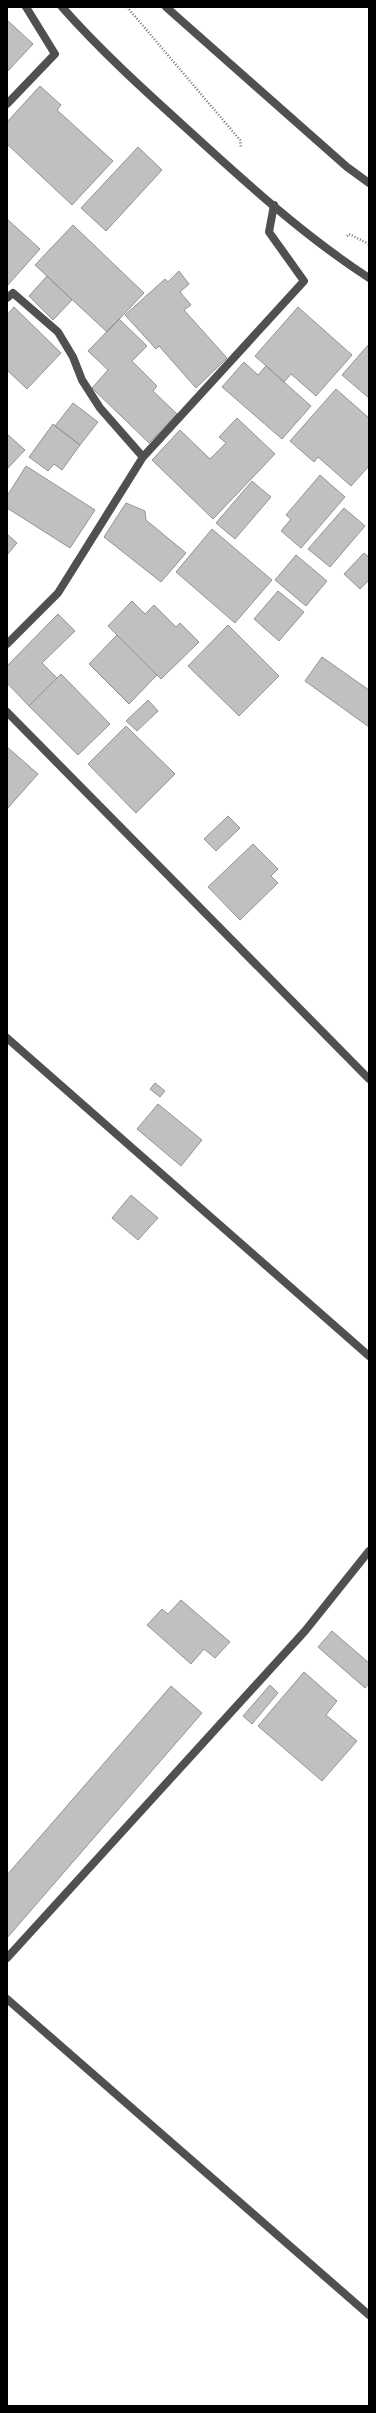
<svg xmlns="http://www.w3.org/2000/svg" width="376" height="2413" font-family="'Varela Round',sans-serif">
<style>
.building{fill:#c0c0c0;stroke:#949494}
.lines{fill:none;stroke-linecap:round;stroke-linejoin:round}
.path{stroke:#727272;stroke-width:2.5;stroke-dasharray:1 2;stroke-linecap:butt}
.lane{stroke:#505050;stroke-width:8}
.street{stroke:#505050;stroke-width:8}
</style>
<rect width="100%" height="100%" fill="#fff"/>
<path class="building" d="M7 20 33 44 7 72Z
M40 86 61 105 57 110 113 161 72 205 7 144V122Z
M138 147 162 170 106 231 81 208Z
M7 219 40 249 7 286Z
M73 225 144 293 107 332 35 265Z
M179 271 189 284 180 292 191 305 184 310 227 358 196 388 159 346 156 349 125 315 165 279 168 282Z
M47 276 72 300 53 320 29 296Z
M14 307 61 353 27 389 7 370V315Z
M298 307 352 355 316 396 291 374 284 382 255 356Z
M119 319 147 346 132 361 157 386 153 391 177 414 149 443 92 388 108 370 88 351Z
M369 344V398L342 375Z
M244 362 258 375 266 366 311 406 282 439 222 387Z
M336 389 369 418V466L351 486 318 457 314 462 290 441Z
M73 403 98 422 80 445 55 426Z
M237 418 275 454 213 519 152 460 180 430 210 459 226 443 219 437Z
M53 424 80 445 62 470 54 464 48 471 29 457Z
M7 434 25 450 7 469Z
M26 466 95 510 70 548 7 508V496Z
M320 475 345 497 301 548 281 531 291 519 286 515Z
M252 481 271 497 235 539 216 523Z
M126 503 145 511 146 520 186 553 161 582 104 537Z
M344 508 365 526 330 567 308 549Z
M212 529 272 580 235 623 176 572Z
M7 534 17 543 7 555Z
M364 553 369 557V580L360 589 344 574Z
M296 555 327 581 306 606 275 580Z
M278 591 304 612 279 641 254 619Z
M132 601 145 614 154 605 176 627 180 623 199 642 161 679 108 626Z
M58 614 75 631 42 663 57 678 29 706 7 683V666Z
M228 625 279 676 239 716 188 666Z
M117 635 157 675 129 704 89 664Z
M322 657 369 690V727L305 681Z
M61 674 110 724 78 755 29 706Z
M148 700 158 711 137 731 126 721Z
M126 726 175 774 136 813 88 764Z
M7 747 38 774 7 809Z
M228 816 240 828 216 851 204 839Z
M253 844 278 869 271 876 278 883 240 920 208 887Z
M155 1083 165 1091 160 1097 150 1089Z
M158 1104 202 1140 181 1166 137 1129Z
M131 1195 158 1218 138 1240 112 1218Z
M181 1600 230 1642 215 1658 204 1649 191 1664 147 1625 162 1609 168 1614Z
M332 1631 369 1663V1683L365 1688 318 1647Z
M304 1672 337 1701 326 1715 357 1741 322 1781 258 1726Z
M270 1685 278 1693 252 1724 243 1716Z
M171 1686 202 1713 7 1938V1875Z"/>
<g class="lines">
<path class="path" d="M127 7 240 140 241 148
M347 236 349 234 369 244"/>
<path class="lane" d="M166 7 347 167 369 183"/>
<path class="street" d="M62 7C101 51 143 89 186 128 244 181 303 235 369 278
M7 104 55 54 26 7
M7 298 13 293 58 332 73 357 82 380 100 408 143 457
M7 644 58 593 143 457 304 281 269 232 274 205
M7 712 369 1079
M7 1038 369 1356
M7 1958 305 1631 369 1551
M7 1999 369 2315"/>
</g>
<rect width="376" height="2413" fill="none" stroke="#000000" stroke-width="16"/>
</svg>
